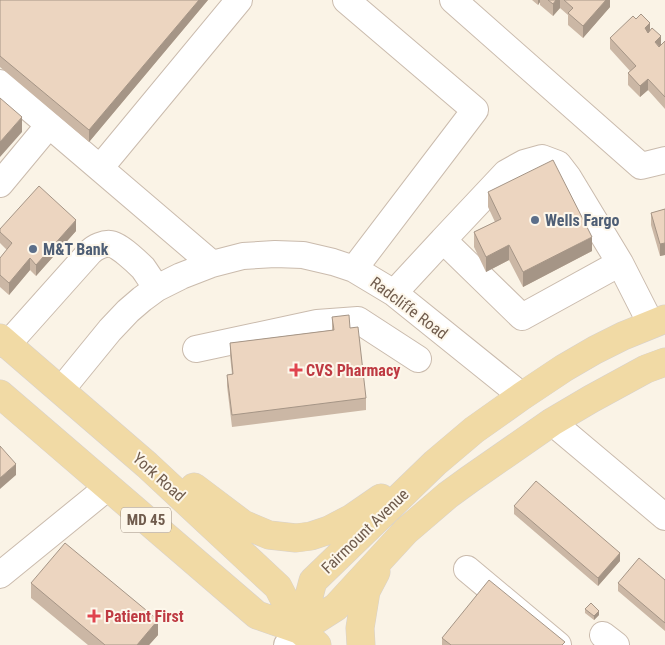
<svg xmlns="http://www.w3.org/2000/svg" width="665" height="645" font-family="'Roboto Condensed',sans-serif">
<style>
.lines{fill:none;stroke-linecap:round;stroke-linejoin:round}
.minor-casing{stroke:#cabbad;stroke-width:28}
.major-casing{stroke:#d7d1cd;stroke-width:29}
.minor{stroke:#fff;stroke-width:26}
.major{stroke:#f1daa5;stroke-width:28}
.wall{fill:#cbb7a5}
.shaded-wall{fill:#a59586}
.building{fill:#ecd5c0;stroke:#a59586}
.service-dot{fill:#5c6f8a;stroke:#fdf7eb;stroke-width:2}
.health-dot{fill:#e0444e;stroke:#fdf7eb;stroke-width:2}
.labels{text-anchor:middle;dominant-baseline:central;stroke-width:4;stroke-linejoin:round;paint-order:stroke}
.shield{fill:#fdf7eb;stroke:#9a8a7c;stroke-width:1}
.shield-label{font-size:15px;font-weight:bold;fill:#705c4d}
.service-label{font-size:16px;font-weight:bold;fill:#4e5e75;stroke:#fdf7eb;text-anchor:start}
.street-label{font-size:16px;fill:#705c4d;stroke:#fdf7eb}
.health-label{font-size:16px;font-weight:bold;fill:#be3a42;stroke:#fdf7eb;text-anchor:start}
</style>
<rect width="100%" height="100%" fill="#faf3e6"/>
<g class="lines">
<g class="minor-casing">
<path id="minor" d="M346 0 475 110 354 269
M453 0 641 166 665 160
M0 83 212 264
M100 168 239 0
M0 184 49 125
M443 240 506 173 524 163 542 158 558 164 568 177 620 263
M394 293 443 240 522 317 620 263 651 324
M7 345 90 252C95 247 104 243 111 244 119 245 137 262 143 268 148 275 152 282 157 288
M196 349 317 323 358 320 418 359
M61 390 110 330 128 311 142 299 157 288 181 276 212 264 243 256 275 254 303 255 333 262 354 269 394 293 522 396
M552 422 665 517
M467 569 558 645
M0 575 108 487
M603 635 616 645
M287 645 300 630"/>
</g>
<g class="major-casing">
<path id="major" d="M0 338 147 465 278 587 300 630
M0 394 257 615 300 630 317 645
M194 487 243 524 269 535 296 538 311 536 329 530 352 518 381 498
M300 630 313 581 435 463 474 430 522 396 564 368 595 350 623 336 665 319
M300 630 336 607 406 531 448 495 470 479 552 422 591 399 646 369 665 362
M361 645 360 628 366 591 376 572"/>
</g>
<use href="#minor" class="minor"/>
<use href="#major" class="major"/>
</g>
<path class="wall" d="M0 0H208L89 142 0 67Z
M532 0H610V7L583 38 568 25V15L560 8 553 16 540 5V2L538 5Z
M636 19 650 30 661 45 665 41V109L648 90 640 97 628 85V73L630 71 610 49V38Z
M488 192 592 251 523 287 509 260 486 272 474 247V232L495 222 488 207Z
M665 209V255L660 256 651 225V213Z
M0 229 76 231 36 276 30 270 9 295 0 287V258L7 250 0 243Z
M332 317 350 328 366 398V410L232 427 227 386V375L232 374 230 355V343L332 330Z
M514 506 620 561 598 586 514 514Z
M665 580V631L618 591V583Z
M31 583 158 635 149 645H88L31 598Z
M585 609 599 615 594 620 585 613Z
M442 638 565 645H442Z"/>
<path class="shaded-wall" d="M199 0H208L89 142V130Z
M538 0H540V2L538 5Z
M556 0H560V8L553 16V4Z
M606 0H610V7L583 38V26Z
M650 23V35L645 40V28Z
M661 36V48L655 42Z
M648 79V90L640 97V86Z
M22 117V132L0 157V142Z
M76 220V231L36 276V265Z
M592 237V251L523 287V272Z
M665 243V255L660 256V244Z
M509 245V260L486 272V257Z
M30 258V270L9 295V283Z
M16 464V475L0 489V478Z
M620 553V561L598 586V578Z
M599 611V615L594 620V616Z
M158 620V635L149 645H137Z"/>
<path class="building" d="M0 0H199L89 130 0 56Z
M548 0H556L553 4Z
M564 0H606L583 26 568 13 573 8Z
M641 14 650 23 645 28 648 33 652 28 661 36 655 42 659 47 665 41V97L648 79 640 86 628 73 636 66 610 38 633 16 636 19Z
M0 98 22 117 0 142Z
M553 160 592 237 523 272 509 245 486 257 474 232 501 219 488 192Z
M39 186 76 220 36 265 30 258 9 283 0 275V258L12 243 0 232V229Z
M665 209V243L660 244 651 213Z
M349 315 350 328 358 327 366 398 232 415 227 375 233 374 230 343 334 330 332 317Z
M0 446 16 464 0 478Z
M536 481 620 553 598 578 514 506Z
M65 543 158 620 137 645H105L31 583Z
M639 558 665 580V623L618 583Z
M489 580 565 642 562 645H451L442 638Z
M591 603 599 611 594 616 585 609Z"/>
<g class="service-dot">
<circle cx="535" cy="220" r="5"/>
<circle cx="33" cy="249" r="5"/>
</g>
<g class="health-dot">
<path d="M293.5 362.5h5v5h5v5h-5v5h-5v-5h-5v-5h5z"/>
<path d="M91.5 608.5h5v5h5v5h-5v5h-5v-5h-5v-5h5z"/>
</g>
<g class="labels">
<rect class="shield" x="121" y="507.5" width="50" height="25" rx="4"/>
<g class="shield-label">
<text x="146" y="520">MD 45</text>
</g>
<g class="service-label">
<text x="545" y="220">Wells Fargo</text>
<text x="43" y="249">M&amp;T Bank</text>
</g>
<g class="street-label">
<text transform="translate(409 308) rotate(37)">Radcliffe Road</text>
<text transform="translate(159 477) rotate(42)">York Road</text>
<text transform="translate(365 531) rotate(-44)">Fairmount Avenue</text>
</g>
<g class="health-label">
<text x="306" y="370">CVS Pharmacy</text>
<text x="105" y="616">Patient First</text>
</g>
</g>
</svg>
